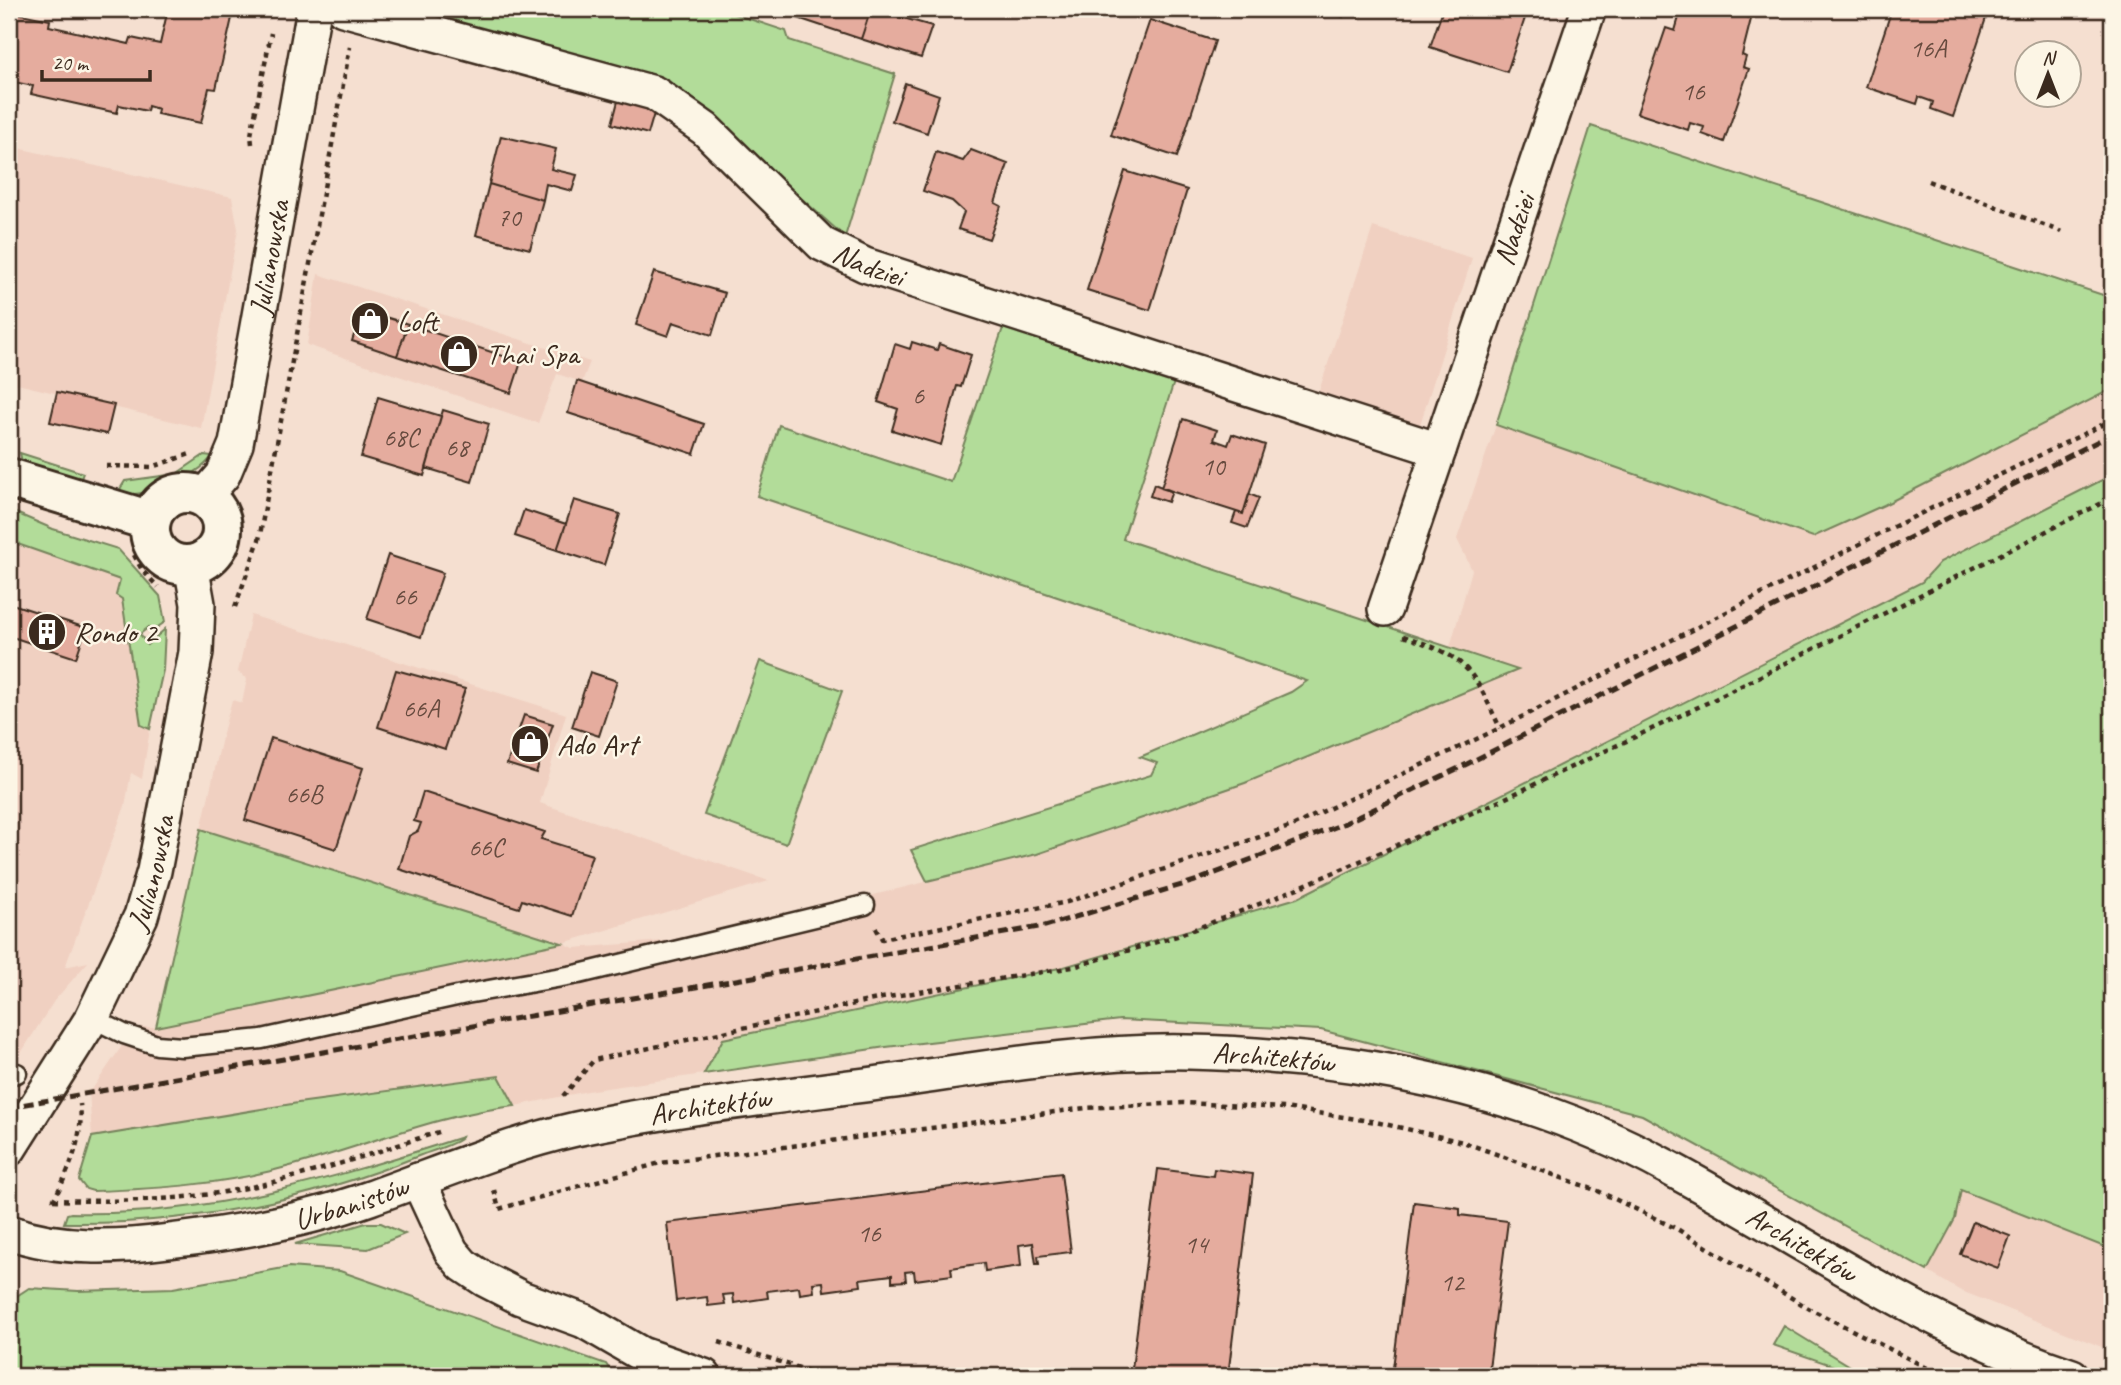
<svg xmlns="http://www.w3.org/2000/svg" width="2121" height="1385" font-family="Caveat,sans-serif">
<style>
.built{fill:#f0d0c1}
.green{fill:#b2dc99;stroke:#76835c;stroke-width:2}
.building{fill:#e5ac9e;stroke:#3b2a1e;stroke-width:2}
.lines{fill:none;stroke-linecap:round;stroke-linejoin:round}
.lane-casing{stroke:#3b2a1e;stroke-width:23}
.street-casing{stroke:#3b2a1e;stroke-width:38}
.secondary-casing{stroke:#3b2a1e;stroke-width:44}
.path{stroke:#3b2a1e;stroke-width:4.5;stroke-dasharray:5 5;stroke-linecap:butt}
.lane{stroke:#fcf5e5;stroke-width:18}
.street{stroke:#fcf5e5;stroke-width:33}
.secondary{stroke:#fcf5e5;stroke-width:38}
.rail{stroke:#3b2a1e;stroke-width:5;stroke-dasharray:10 5;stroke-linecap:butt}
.labels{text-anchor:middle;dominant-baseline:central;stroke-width:5;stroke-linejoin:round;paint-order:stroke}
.number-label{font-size:26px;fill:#664a3e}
.street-label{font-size:30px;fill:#3b2a1e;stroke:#fcf5e5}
.poi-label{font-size:30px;fill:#3b2a1e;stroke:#fcf5e5;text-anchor:start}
</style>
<rect width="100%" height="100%" fill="#f5dfd0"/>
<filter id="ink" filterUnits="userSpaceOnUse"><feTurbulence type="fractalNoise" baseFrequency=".0143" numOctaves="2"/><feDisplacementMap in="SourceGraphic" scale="14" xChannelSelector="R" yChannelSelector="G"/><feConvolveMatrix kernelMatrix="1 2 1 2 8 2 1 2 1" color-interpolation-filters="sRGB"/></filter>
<g filter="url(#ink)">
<path class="built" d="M9 146 232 197 238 229 201 428 9 382Z
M1373 227 1472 258 1419 428 1318 394Z
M318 274 590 362 582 382 557 374 538 423 307 345Z
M2112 389V475L1940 562 1923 582 1297 898 1064 967 723 1039 704 1074 593 1090 515 1106 499 1076 298 1103 92 1137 89 1090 93 1088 135 1027H156L224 729 232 700 242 703 247 679 238 672 251 615 566 714 540 803 769 881 563 943 574 948 701 938 1038 854 1245 783 1517 670 1450 647 1472 570 1457 539 1496 425 1813 537 1884 505Z
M9 541 120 580 116 595 122 599 141 725 150 729 142 779 131 773 125 806 65 967 88 962 54 1001 9 1072Z
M1961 1190 2112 1250V1351L1959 1290 1927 1271 1955 1219Z"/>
<path class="green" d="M382 9H719L786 31 789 40 895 74 845 237 669 81Z
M1591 126 2112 298V389L1884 505 1813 537 1496 425Z
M1004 325 1174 382 1123 539 1518 670 1245 783 1037 854 927 881 911 850 1151 775 1157 763 1140 757 1291 692 1307 681 757 496 779 425 951 482Z
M20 453 83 473 79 484 23 467Z
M204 455 212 456C199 478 142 499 117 494L125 481 176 474Z
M2112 475V1250L1961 1190 1955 1219 1927 1271 1642 1115 1321 1030 1120 1020 886 1047 704 1074 723 1039 1064 967 1297 898 1922 582 1940 562Z
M9 510 53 529 118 549 160 596 165 622 152 631 149 627 140 634 147 645 165 629 163 670 150 729 141 725 122 599 116 595 120 580 9 541Z
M760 661 842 691 786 844 704 815Z
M201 829 562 943 156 1027Z
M499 1076 515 1106C439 1114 368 1145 294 1165 228 1184 160 1189 93 1191L86 1189 79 1180 92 1137 298 1103Z
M462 1137C459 1143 432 1151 421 1155 305 1202 189 1225 64 1223L67 1214 71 1213C210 1217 331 1179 462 1137Z
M366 1223H381L405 1234 368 1249 295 1244Z
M289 1267 340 1271 606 1364 614 1376H9V1301L29 1288 78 1291 173 1288Z
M1784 1326 1864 1375 1866 1376H1834L1837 1367 1773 1345Z"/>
<path class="building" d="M9 9H22L21 14 50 20 49 26 129 44 131 38 160 44 168 9H234L216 89 209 88 201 123 157 114 158 109 148 106 147 111 119 105 117 113 31 94 33 86 9 81Z
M801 9H871L861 39 798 18Z
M871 9 932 26 921 58 861 39Z
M1320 9H1363L1361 15 1346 9 1343 17Z
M1443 9H1528L1507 72 1430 47Z
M1668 9H1748L1746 17 1751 19 1742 55 1746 57 1743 67 1749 69 1724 142 1702 134 1704 127 1690 123 1688 130 1637 113 1666 28 1675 31 1679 17 1667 12Z
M1892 9H1989L1953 117 1931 109 1933 102 1919 97 1917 104 1866 87Z
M1150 20 1215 41 1177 157 1111 135Z
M905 83 939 95 927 133 892 121Z
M618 101 655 110 648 134 612 124Z
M501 136 556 149 551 169 577 175 572 191 546 184 543 200 489 184Z
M971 150 1008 164 995 203 1001 206 989 239 958 229 964 212 952 201 923 191 936 152 963 161Z
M1125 171 1187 190 1150 310 1087 290Z
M489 184 543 200 530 249 476 235Z
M654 272 725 293 712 335 673 322 668 336 636 325Z
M362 310 408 324 397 356 352 341Z
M408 324 521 362 511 393 397 356Z
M912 342 937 350 939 344 971 355 961 387 957 386 941 445 892 430 898 409 878 402 895 344 910 349Z
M577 381 704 424 694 454 568 413Z
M57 392 114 405 107 434 50 422Z
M378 397 441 416 424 476 361 457Z
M443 410 489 424 472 482 426 468Z
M1183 419 1217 430 1214 440 1228 445 1232 434 1265 445 1243 514 1161 488Z
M1154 484 1172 491 1168 502 1150 496Z
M1249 494 1259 498 1247 528 1232 523 1236 512 1243 514Z
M574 500 620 514 604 565 557 550Z
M524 510 566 524 557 550 515 536Z
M388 555 443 573 421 637 367 619Z
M9 603 86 628 76 658 9 636Z
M396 670 465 689 445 749 378 727Z
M590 672 617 681 599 736 572 727Z
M524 715 553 724 536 773 507 764Z
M271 738 363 768 336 849 245 820Z
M423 792 545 832 541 839 592 855 572 916 522 900 519 908 399 869 409 836 418 831 421 823 414 821Z
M1158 1169 1213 1176 1214 1169 1253 1174 1228 1376H1131Z
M1061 1173 1071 1252 1038 1256 1039 1264H1036L1033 1243 1019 1245 1021 1266 985 1271 984 1263 951 1268 952 1275 915 1280 914 1271 905 1272 906 1281 892 1282V1275L860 1279 861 1286 824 1291 823 1282 813 1283 814 1292 800 1294 799 1287 767 1291 768 1298 734 1303 733 1294 723 1295 725 1304 708 1306 707 1297 676 1301 667 1223Z
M1414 1202 1460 1208V1215L1508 1221 1488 1376H1392Z
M1973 1222 2010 1236 1998 1268 1960 1254Z"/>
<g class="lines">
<g class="lane-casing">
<path id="lane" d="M92 1018 124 1034 157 1045 182 1047 262 1039 466 994 579 974 865 905
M9 1075 17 1073"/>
</g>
<g class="street-casing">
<g id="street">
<path id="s1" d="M343 9 654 93 705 129 822 244 865 265 1439 450"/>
<path id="s2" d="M204 497 223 475 236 444 314 9"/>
<path id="s3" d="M1385 609 1589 9"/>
<path id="s4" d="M9 1149 92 1018 141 916 154 871 196 652 198 604 191 565"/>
<path d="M418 1180 451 1251 463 1265 484 1279 521 1298 584 1321 641 1354 704 1376"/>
<path id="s5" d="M9 1232C60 1250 116 1248 169 1241 238 1233 305 1221 370 1198 438 1174 505 1145 576 1129 678 1107 783 1096 887 1082 986 1068 1088 1050 1188 1052 1353 1055 1524 1088 1669 1168 1803 1240 1926 1328 2072 1376"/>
</g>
</g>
<g class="secondary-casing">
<path id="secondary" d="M9 478 151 521
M150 529a36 36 0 1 1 72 0a36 36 0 1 1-72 0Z"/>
</g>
<path class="path" d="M252 144 251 135 271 33
M1928 181 2062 232
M106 466 152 467 193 453
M134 555 142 570 158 587
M235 607 259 540 350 47
M1403 636C1467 657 1472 668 1500 728
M876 928 882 939 1067 902 1292 826 1500 728 1885 531 2112 420
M563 1096 594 1060 882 998 1073 967 1177 936 1272 899 1493 804 1711 701 2112 498
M494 1190 499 1209 660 1163 1086 1108 1183 1103 1285 1108 1376 1122 1463 1142 1598 1191 1677 1229 1810 1309 1943 1376
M53 1200C118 1202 182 1201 246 1188 313 1175 377 1151 442 1131
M53 1201C69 1171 84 1137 80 1104
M719 1342 824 1376"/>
<use href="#lane" class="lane"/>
<use href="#street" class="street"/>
<use href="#secondary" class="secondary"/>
<path class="rail" d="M9 1107 1045 926 1195 881 1343 824 1467 764 2112 434"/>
</g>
</g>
<defs>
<g id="shop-disc" transform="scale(2.0125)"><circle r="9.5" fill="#3b2a1e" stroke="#fcf5e5"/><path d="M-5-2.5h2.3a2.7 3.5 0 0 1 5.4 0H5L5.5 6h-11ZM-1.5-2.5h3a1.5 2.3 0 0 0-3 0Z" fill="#fff"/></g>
<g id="building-disc" transform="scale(2.0125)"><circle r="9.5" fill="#3b2a1e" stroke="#fcf5e5"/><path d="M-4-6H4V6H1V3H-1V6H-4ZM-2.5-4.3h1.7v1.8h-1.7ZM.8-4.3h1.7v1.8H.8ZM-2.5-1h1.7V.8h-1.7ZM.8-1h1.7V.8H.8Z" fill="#fff"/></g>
</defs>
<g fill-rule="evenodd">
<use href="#shop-disc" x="370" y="321"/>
<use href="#shop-disc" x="459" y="354"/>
<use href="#building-disc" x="47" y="632"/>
<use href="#shop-disc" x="530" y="744"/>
</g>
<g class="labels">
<g class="number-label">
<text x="1928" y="48">16A</text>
<text x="1693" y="91">16</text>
<text x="509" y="217">70</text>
<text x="918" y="395">6</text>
<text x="401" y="437">68C</text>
<text x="457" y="447">68</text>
<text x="1213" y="466">10</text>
<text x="405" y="596">66</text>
<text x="421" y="708">66A</text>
<text x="304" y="794">66B</text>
<text x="486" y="847">66C</text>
<text x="869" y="1233">16</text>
<text x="1196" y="1244">14</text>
<text x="1452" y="1282">12</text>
</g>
<g class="street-label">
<text stroke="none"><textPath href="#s3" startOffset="401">Nadziei</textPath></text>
<text stroke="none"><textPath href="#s2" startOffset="252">Julianowska</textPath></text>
<text stroke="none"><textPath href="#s1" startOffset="600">Nadziei</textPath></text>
<text stroke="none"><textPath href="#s4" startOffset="313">Julianowska</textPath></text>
<text stroke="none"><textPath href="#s5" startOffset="1288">Architektów</textPath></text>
<text stroke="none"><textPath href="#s5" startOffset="721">Architektów</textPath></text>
<text stroke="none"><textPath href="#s5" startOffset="348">Urbanistów</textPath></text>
<text stroke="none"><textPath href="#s5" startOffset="1855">Architektów</textPath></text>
</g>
<g class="poi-label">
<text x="397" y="321">Loft</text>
<text x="486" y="354">Thai Spa</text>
<text x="74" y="632">Rondo 2</text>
<text x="557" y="744">Ado Art</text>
</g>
</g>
<rect width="2121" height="1385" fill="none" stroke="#fcf5e5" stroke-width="35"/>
<rect x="18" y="18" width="2086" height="1350" fill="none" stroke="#3b2a1e" stroke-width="2.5" filter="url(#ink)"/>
<g transform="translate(2048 74)"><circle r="33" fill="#fcf5e5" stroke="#afa495" stroke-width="2"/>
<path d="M0-5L12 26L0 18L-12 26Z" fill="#3b2a1e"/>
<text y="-10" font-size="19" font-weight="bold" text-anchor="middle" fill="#3b2a1e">N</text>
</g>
<path d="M42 70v10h108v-10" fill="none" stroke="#3b2a1e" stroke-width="3.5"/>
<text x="52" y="70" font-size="21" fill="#3b2a1e" stroke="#fcf5e5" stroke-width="5" paint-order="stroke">20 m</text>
</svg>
